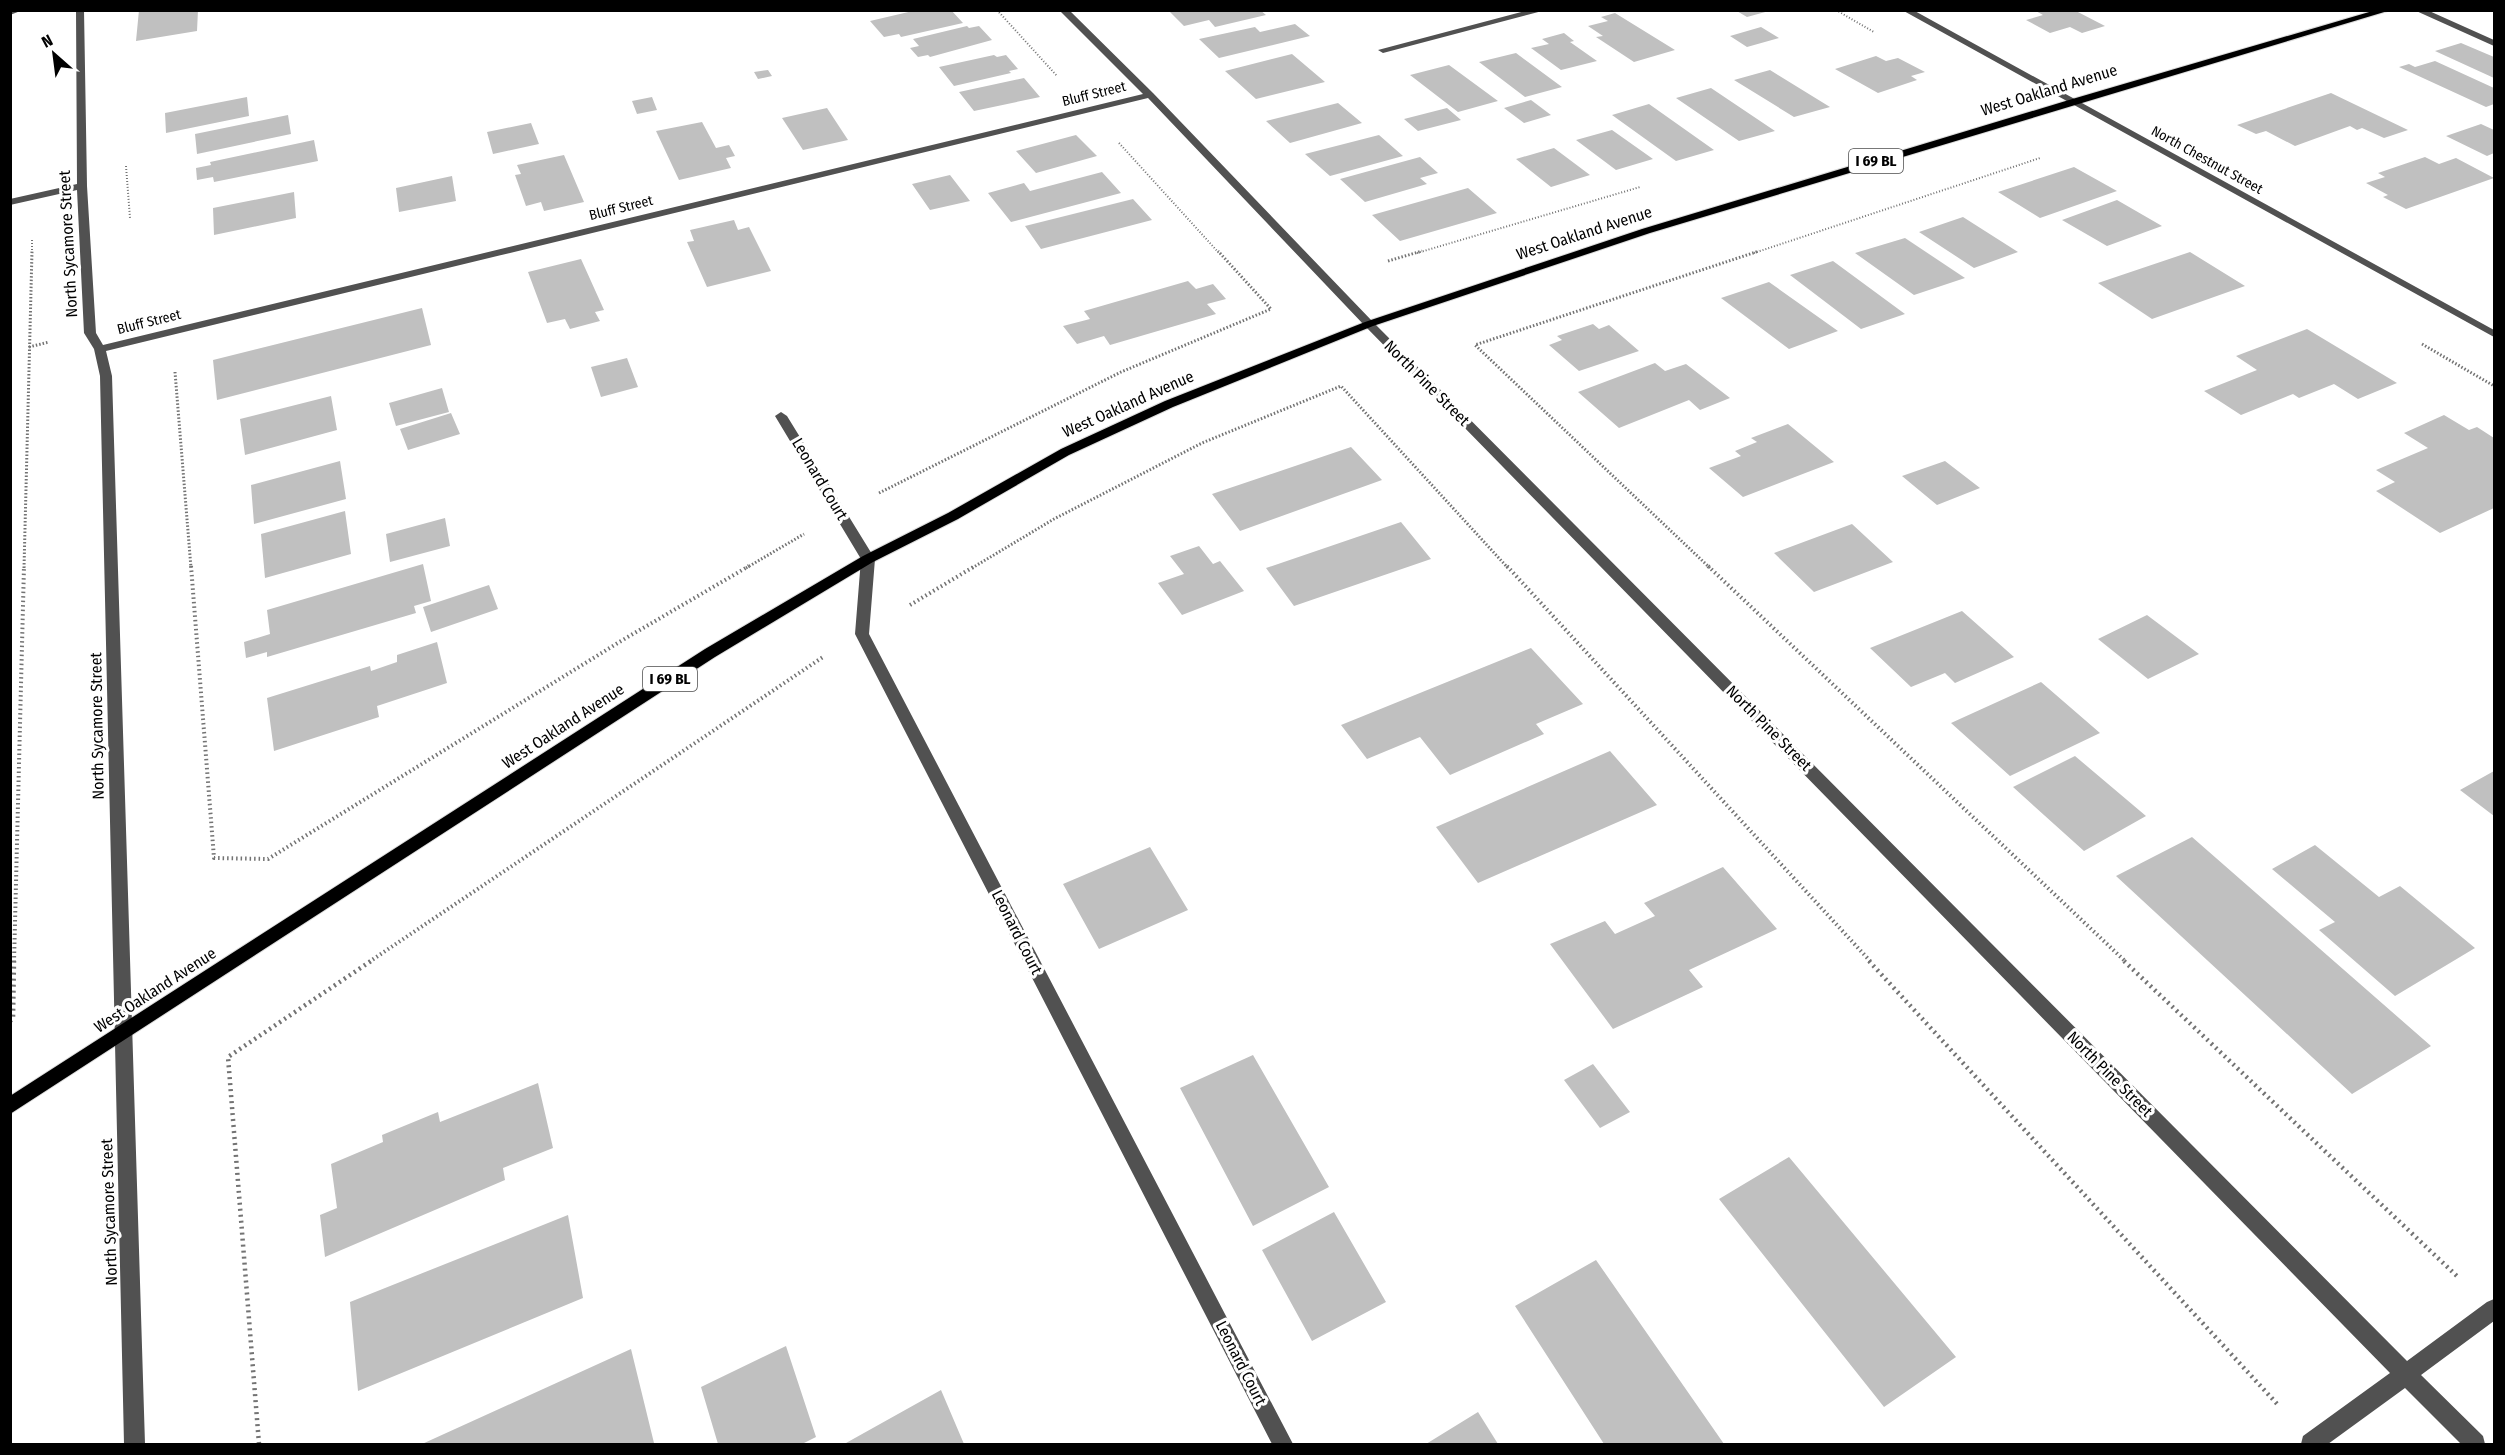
<svg xmlns="http://www.w3.org/2000/svg" width="2505" height="1455" font-family="'Fira Sans Condensed',sans-serif">
<style>
.building{fill:#c0c0c0}
.lines{fill:none;stroke-linecap:round;stroke-linejoin:round}
.major-casing{stroke:#dbdbdb;stroke-width:2}
.path-far3{stroke:#737373;stroke-width:2;stroke-dasharray:1 2;stroke-linecap:butt}
.path-far2{stroke:#737373;stroke-width:3;stroke-dasharray:1.5 2;stroke-linecap:butt}
.path-far1{stroke:#737373;stroke-width:4;stroke-dasharray:1.5 3;stroke-linecap:butt}
.path{stroke:#737373;stroke-width:4.5;stroke-dasharray:2 4;stroke-linecap:butt}
.minor{fill:#515151;fill-rule:evenodd}
.major{fill:#000;fill-rule:evenodd}
.labels{text-anchor:middle;dominant-baseline:central;stroke-width:6;stroke-linejoin:round;paint-order:stroke}
.far-street-label{font-size:14px;fill:#000;stroke:#fff}
.shield{fill:#fff;stroke:#4c4c4c;stroke-width:1.5}
.shield-label{font-size:15px;font-weight:bold;fill:#000}
.street-label{font-size:16px;fill:#000;stroke:#fff}
</style>
<rect width="100%" height="100%" fill="#fff"/>
<path class="building" d="M139 10H198L197 31 136 41Z
M917 10H951L963 23 901 37 899 34 884 37 870 21Z
M1177 10H1260L1266 15 1215 27 1209 20 1184 26 1170 12Z
M1735 10H1768L1769 11 1747 17Z
M2034 10H2074L2105 26 2082 33 2070 27 2050 33 2026 20 2043 15Z
M1615 13 1675 50 1634 62 1596 37 1603 36 1588 26 1608 21 1601 17Z
M1295 24 1310 36 1219 58 1199 39 1255 27 1260 32Z
M967 26 969 28 979 26 992 40 930 57 928 55 918 57 910 48 919 46 913 39Z
M1761 27 1779 38 1747 47 1730 36Z
M1564 33 1574 41 1570 42 1597 61 1561 70 1531 48 1549 44 1542 39Z
M2461 43 2494 57V78L2435 51Z
M1516 53 1562 87 1525 97 1479 62Z
M1292 54 1325 82 1256 99 1225 71Z
M994 55 997 57 1006 55 1018 69 1009 71 1011 73 954 86 939 67Z
M1876 56 1886 61 1898 58 1925 72 1911 76 1917 80 1878 93 1835 69Z
M2435 61 2494 88V104L2486 107 2399 67 2409 64 2415 67Z
M1449 65 1498 101 1458 112 1410 75Z
M768 70 772 76 758 79 754 72Z
M1770 70 1830 107 1794 117 1734 80Z
M1024 78 1040 97 974 111 959 92Z
M1711 88 1775 131 1739 141 1676 98Z
M2331 93 2408 130 2384 138 2362 128 2357 130 2350 126 2295 146 2266 131 2256 134 2237 125Z
M247 97 249 116 166 133 165 113Z
M652 97 657 110 637 114 632 101Z
M1531 100 1551 115 1524 123 1504 108Z
M1338 103 1362 123 1290 143 1266 121Z
M1649 104 1714 150 1676 161 1612 115Z
M827 108 848 140 803 150 782 118Z
M1447 108 1461 120 1418 131 1404 119Z
M288 115 291 134 197 154 195 134Z
M702 122 716 148 729 145 735 156 726 158 731 168 679 180 656 131Z
M531 123 539 144 493 154 487 132Z
M2481 124 2494 130V153L2487 156 2446 136Z
M1612 130 1653 159 1616 170 1576 140Z
M1076 135 1097 156 1036 173 1016 151Z
M1379 135 1403 156 1330 176 1305 154Z
M314 140 318 161 214 182 213 177 197 180 196 168 211 165 210 162Z
M1554 148 1590 175 1551 187 1516 159Z
M564 155 584 202 544 211 541 202 526 206 515 175 521 174 517 165Z
M1420 157 1438 173 1420 178 1427 184 1365 202 1340 179Z
M2425 157 2439 164 2456 158 2494 178 2406 209 2383 197 2388 195 2366 183 2385 177 2378 173Z
M2074 167 2117 191 2040 218 1998 192Z
M1102 172 1121 193 1011 222 988 193 1024 183 1030 191Z
M950 175 970 201 930 210 912 184Z
M452 176 456 201 399 212 396 188Z
M1468 188 1497 213 1400 241 1372 215Z
M294 192 296 218 214 235 213 208Z
M1133 199 1152 220 1041 249 1025 226Z
M2117 200 2162 226 2107 246 2062 220Z
M1963 217 2018 252 1974 268 1919 232Z
M734 220 738 230 749 227 771 271 707 287 687 242 694 241 690 230Z
M1905 238 1965 278 1914 295 1855 253Z
M2190 252 2245 286 2152 319 2098 283Z
M581 259 604 310 595 312 600 321 570 329 565 319 547 323 528 272Z
M1833 261 1905 314 1861 329 1790 275Z
M1188 281 1196 289 1213 284 1226 299 1207 304 1216 314 1110 345 1104 336 1077 344 1063 326 1090 319 1084 311Z
M1769 282 1838 331 1789 349 1721 298Z
M422 308 431 345 217 400 213 360Z
M1593 324 1599 329 1609 325 1639 351 1579 371 1549 345 1562 340 1557 336Z
M2307 329 2397 383 2358 399 2334 384 2299 398 2293 394 2241 415 2204 391 2257 370 2236 356Z
M627 358 638 387 601 397 591 367Z
M1655 363 1665 371 1686 364 1730 398 1700 410 1689 400 1619 428 1578 392Z
M442 388 449 412 396 426 389 403Z
M331 396 337 430 245 455 240 419Z
M451 413 460 434 408 450 400 429Z
M2444 415 2469 430 2477 427 2494 438V508L2440 533 2376 491 2395 482 2376 470 2428 448 2404 433Z
M1788 424 1834 462 1743 497 1709 468 1741 456 1735 451 1757 442 1751 438Z
M1351 447 1382 480 1240 531 1212 494Z
M340 461 346 499 254 524 251 485Z
M1945 461 1980 488 1937 505 1902 476Z
M345 511 351 554 265 578 261 534Z
M445 518 450 546 390 562 386 534Z
M1401 522 1431 559 1294 606 1266 568Z
M1852 524 1893 562 1814 592 1774 553Z
M1199 546 1213 564 1220 561 1244 591 1182 615 1158 583 1184 574 1170 556Z
M423 564 431 601 414 606 416 613 267 657V652L246 658 244 642 270 634 267 610Z
M489 585 498 609 431 632 423 607Z
M1962 611 2014 657 1955 683 1945 673 1911 687 1870 648Z
M2147 615 2199 654 2148 679 2098 639Z
M437 642 447 683 377 706 379 717 274 751 267 698 370 666 371 671 397 662V655Z
M1531 648 1583 704 1536 724 1544 734 1450 775 1420 737 1367 759 1341 725Z
M2041 682 2100 733 2010 776 1951 723Z
M1610 751 1657 805 1478 883 1436 827Z
M2075 756 2146 816 2084 851 2013 787Z
M2494 771V816L2460 790Z
M2192 837 2431 1046 2352 1094 2116 876Z
M2315 845 2379 897 2400 886 2475 948 2395 996 2319 930 2335 922 2272 869Z
M1150 847 1188 910 1099 949 1063 884Z
M1723 867 1777 929 1689 970 1703 987 1613 1029 1550 944 1605 921 1615 934 1655 916 1644 903Z
M1253 1055 1329 1187 1253 1226 1180 1088Z
M1593 1064 1630 1112 1600 1128 1564 1080Z
M538 1083 553 1148 503 1168 505 1180 325 1257 320 1215 337 1208 331 1164 383 1142 382 1135 438 1112 440 1122Z
M1789 1157 1956 1357 1884 1407 1719 1199Z
M1334 1212 1386 1302 1312 1341 1262 1250Z
M568 1215 583 1298 358 1391 350 1302Z
M1596 1260 1724 1444H1604L1515 1306Z
M786 1346 816 1437 802 1444H718L701 1387Z
M631 1349 654 1443 650 1444H422Z
M941 1390 964 1444H847L846 1443Z
M1478 1412 1498 1444H1426Z"/>
<g class="lines">
<g class="major-casing">
<path id="major" d="M2376 10H2391L1650 233 1373 326 1173 407 1069 455 958 519 873 562 715 657 10 1114V1096L705 649 863 556 948 513 1061 449 1165 401 1365 322 1642 229 2069 100Z"/>
</g>
<path class="path-far3" d="M997 10 1057 76
M1836 10 1874 32
M1119 143 1219 253
M126 166 130 218
M32 253V239
M1417 253 1640 187
M1754 253 2040 158"/>
<path class="path-far2" d="M1388 261 1422 251
M2422 344 2494 386
M29 347 49 342
M175 372 191 568
M879 493 1121 372 1271 309 1218 251
M24 568 32 251
M746 568 804 534
M972 568 1054 519 1202 443 1341 386 1508 568
M1710 568 1475 345 1759 251"/>
<path class="path-far1" d="M191 566 214 858 268 859 621 641 749 566
M1507 566 1871 962
M1708 566 2126 962
M910 605 975 566
M14 962 24 566
M369 962 823 657"/>
<path class="path" d="M1869 961 2279 1406
M2124 961 2459 1278
M10 1021 13 1019 14 961
M259 1444 228 1057 371 961"/>
<path class="minor" d="M10 10H23L10 15Z
M76 10H84L87 186 96 333 103 345 1143 94 1059 10H1069L1153 93 1373 322 2407 1361 2487 1302 2494 1299V1321L2421 1375 2483 1436 2485 1444H2461L2405 1388 2328 1444H2301L2303 1436 2390 1373 1365 326 1148 98 106 351 112 376 145 1444H124L100 376 94 349 84 333 77 190 10 205V199L77 184Z
M1529 10H1546L1383 53 1378 50Z
M1902 10H1913L2494 330V337Z
M2414 10H2427L2494 40V46Z
M781 412 787 416 875 559 869 634 1293 1444H1272L855 634 861 559 775 416Z"/>
<use href="#major" class="major"/>
</g>
<g class="labels">
<g class="far-street-label">
<text transform="translate(1094 94) rotate(-14)">Bluff Street</text>
<text transform="translate(2207 160) rotate(29)">North Chestnut Street</text>
<text transform="translate(621 208) rotate(-14)">Bluff Street</text>
<text transform="translate(149 322) rotate(-14)">Bluff Street</text>
</g>
<g class="shield">
<rect x="1849" y="149" width="54" height="24" rx="4.5"/>
<rect x="643" y="667" width="54" height="24" rx="4.5"/>
</g>
<g class="shield-label">
<text x="1876" y="161">I 69 BL</text>
<text x="670" y="679">I 69 BL</text>
</g>
<g class="street-label">
<text transform="translate(2049 90) rotate(-17)">West Oakland Avenue</text>
<text transform="translate(1584 233) rotate(-18)">West Oakland Avenue</text>
<text transform="translate(68 244) rotate(-93)">North Sycamore Street</text>
<text transform="translate(1427 383) rotate(45)">North Pine Street</text>
<text transform="translate(1128 404) rotate(-24)">West Oakland Avenue</text>
<text transform="translate(820 479) rotate(59)">Leonard Court</text>
<text transform="translate(97 726) rotate(-91)">North Sycamore Street</text>
<text transform="translate(563 726) rotate(-33)">West Oakland Avenue</text>
<text transform="translate(1769 728) rotate(45)">North Pine Street</text>
<text transform="translate(1017 932) rotate(63)">Leonard Court</text>
<text transform="translate(155 990) rotate(-33)">West Oakland Avenue</text>
<text transform="translate(2110 1074) rotate(45)">North Pine Street</text>
<text transform="translate(109 1212) rotate(-92)">North Sycamore Street</text>
<text transform="translate(1241 1363) rotate(63)">Leonard Court</text>
</g>
</g>
<rect width="2505" height="1455" fill="none" stroke="#000000" stroke-width="24"/>
<g transform="translate(54 54) rotate(332)" stroke="#ffffff" stroke-width="4.5" paint-order="stroke">
<path d="M0-4.5L10 22L0 15L-10 22Z" fill="#000000"/>
<text y="-9" font-size="16" font-weight="bold" text-anchor="middle" fill="#000000">N</text>
</g>
</svg>
